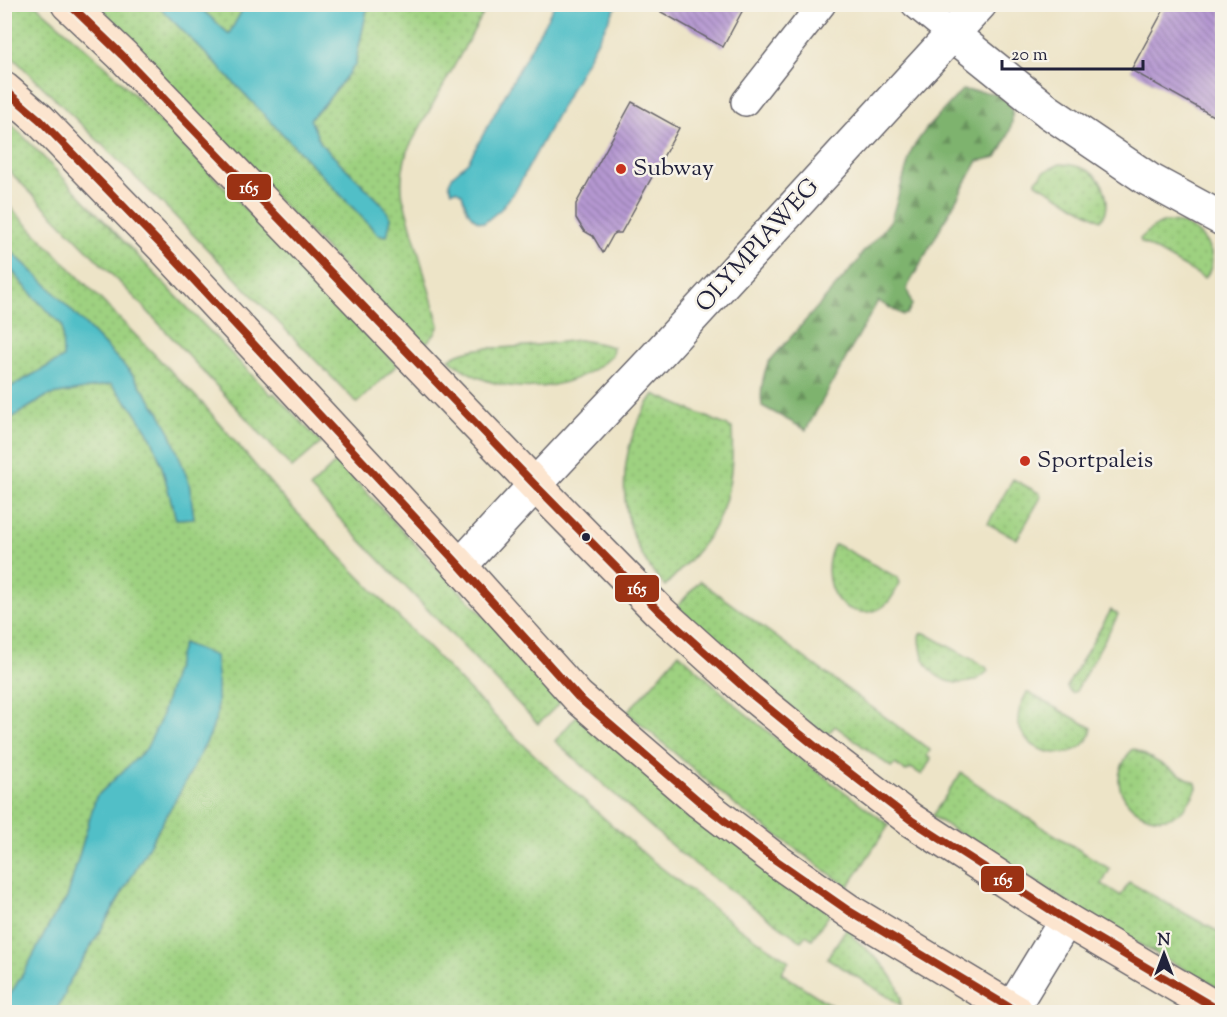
<svg xmlns="http://www.w3.org/2000/svg" width="1227" height="1017" font-family="'Sorts Mill Goudy',serif">
<style>
.grass{fill:url(#grass-dots);stroke:#607a5e;stroke-width:1.5}
.forest{fill:url(#forest-firs);stroke:#506a54;stroke-width:1.5}
.water{fill:#51bfc7;stroke:#3a7081;stroke-width:1.5}
.building{fill:url(#building-back-hatch)}
.lines{fill:none;stroke-linecap:round;stroke-linejoin:round}
.service-casing{stroke:#69666c;stroke-width:30}
.minor-casing{stroke:#69666c;stroke-width:36}
.secondary-casing{stroke:#69666c;stroke-width:36}
.service{stroke:#fff;stroke-width:27}
.minor{stroke:#fff;stroke-width:33}
.secondary{stroke:#fce5cf;stroke-width:33}
.bus-1-casing{stroke:#f7f3e8;stroke-width:12}
.bus-1{stroke:#9b3214;stroke-width:8}
.poi-dot{fill:#c8321e;stroke:#f7f3e8;stroke-width:2}
.bus-dot{fill:#22223b;stroke:#f7f3e8;stroke-width:2}
.labels{text-anchor:middle;dominant-baseline:central;stroke-width:5;stroke-linejoin:round;paint-order:stroke}
.poi-label{font-size:24px;fill:#22223b;stroke:#f7f3e8;text-anchor:start}
.street-label{font-size:24px;fill:#22223b;stroke:#f7f3e8}
.line-badge{stroke:#f7f3e8;stroke-width:2}
.badge-label{font-size:16px;text-anchor:middle;font-weight:bold;fill:#fff}
</style>
<defs>
<pattern id="grass-dots" width="8" height="8" patternUnits="userSpaceOnUse" patternTransform="scale(1.5)"><rect width="8" height="8" fill="#9ed180"/><path d="M2 2h.1M6 6h.1" fill="none" stroke="#88b370" stroke-width="1.8" stroke-linecap="round"/></pattern>
<pattern id="forest-firs" width="22" height="20" patternUnits="userSpaceOnUse" patternTransform="scale(1.5)"><rect width="22" height="20" fill="#7eb36e"/><path d="M5 1l3.5 6h-7zM16 11l3.5 6h-7z" fill="#67915c"/></pattern>
<pattern id="building-back-hatch" width="6" height="6" patternUnits="userSpaceOnUse" patternTransform="scale(1.5)"><rect width="6" height="6" fill="#b598d1"/><path d="M-1 5l2 2M0 0l6 6M5-1l2 2" fill="none" stroke="#937cab"/></pattern>
</defs>
<rect width="100%" height="100%" fill="#f7f3e8"/>
<filter id="ink" filterUnits="userSpaceOnUse"><feTurbulence type="fractalNoise" baseFrequency=".0167" numOctaves="2"/><feDisplacementMap in="SourceGraphic" scale="12" xChannelSelector="R" yChannelSelector="G"/><feConvolveMatrix kernelMatrix="1 2 1 2 8 2 1 2 1" color-interpolation-filters="sRGB"/></filter>
<filter id="wash" filterUnits="userSpaceOnUse"><feTurbulence type="fractalNoise" baseFrequency=".008" numOctaves="4" result="noise"/><feDisplacementMap in="SourceGraphic" scale="24" xChannelSelector="R" yChannelSelector="G"/><feGaussianBlur stdDeviation="1.35" result="paint"/><feColorMatrix in="noise" values="0 0 0 0 0 0 0 0 0 0 0 0 0 0 0 0 0 1.4 0 .05"/><feComposite in="paint" operator="in"/></filter>
<g filter="url(#wash)">
<rect width="100%" height="100%" fill="#ede4c7"/>
<path class="grass" d="M4 5H36L107 67 397 365 357 403 171 212 5 50Z
M87 5H157L216 64 378 234 386 236 391 218 383 205 321 144 310 119 327 101 355 65 368 5H488L407 151C403 167 400 181 403 198L439 325 435 334 422 347Z
M197 5H245L229 34Z
M5 118 25 138 271 395 274 393 321 443 292 468 139 302 5 167Z
M1060 164C1081 164 1103 174 1106 196 1108 204 1107 212 1102 219L1100 220 1036 183V181L1045 171Z
M5 202 204 405 283 498 508 730 559 778 650 859 735 925 789 961 781 973 842 1012H55L64 995 66 987 99 933 186 781 210 735 217 676 184 643 160 721 147 749 96 797 67 898 53 918 26 969 5 1003V422L47 396 111 384 134 410 152 439 161 463 176 519 194 518 189 483 170 432 159 412 132 374 48 286 5 245Z
M1165 222C1169 222 1174 222 1179 223 1202 229 1222 255 1206 277L1204 278 1141 242 1140 239C1148 231 1154 226 1165 222Z
M4 262 35 298 62 325 63 358 5 390Z
M579 340 598 343 613 347 612 355C570 397 493 398 449 359 468 346 490 349 513 347 535 346 557 342 579 340Z
M654 394 732 428C734 466 730 508 706 540 694 557 679 571 665 586 614 532 612 455 654 394Z
M337 461 446 577 565 698 538 724 310 488Z
M1013 479 1039 493 1041 496 1040 499 1017 539 990 525 988 523Z
M834 545H838L898 578 900 583C896 589 893 598 887 603 881 610 870 613 861 612 829 609 821 570 834 545Z
M700 581 930 750 927 756 931 759 922 775 911 768 906 771 895 764 891 767 835 726 826 736 768 690 677 607Z
M1111 610 1118 614 1116 619 1076 691 1072 693 1068 689 1067 686Z
M923 633H925L986 667 988 671C970 690 939 686 926 663 921 654 920 645 920 635Z
M679 653 740 709 815 770 889 825 848 887 735 805 627 712 644 694Z
M1027 693H1029L1092 728C1091 737 1087 742 1080 747 1058 762 1021 749 1018 720 1018 710 1022 701 1027 693Z
M580 712 830 914 812 939 806 935 801 941 750 905 680 853 555 741Z
M1134 749 1196 783 1197 788C1193 796 1189 805 1181 811 1158 831 1119 808 1119 780 1119 768 1125 760 1131 750Z
M961 773 1026 817 1110 869 1102 884 1121 896 1129 882 1222 934V990L1088 916 932 816Z
M848 926 855 931 852 936C870 952 904 979 901 1005L827 958Z"/>
<path class="forest" d="M962 90C972 91 991 91 999 95 1025 108 1007 140 997 157L978 161 907 288 912 305 907 314 903 315 878 301 806 430 762 406C760 391 762 378 768 363L860 259 859 257 881 233 891 220 912 149 926 129Z"/>
<path class="water" d="M555 4 617 5 517 188 501 209 484 223C469 220 466 207 462 194L456 190 452 191 449 183 453 175 468 162Z
M157 5H197L229 34 245 5H368L355 65 327 101 310 119 321 144 383 205 391 218 387 236 378 234 216 64Z
M4 245 48 286 132 374 159 412 170 432 189 483 194 518 176 519 161 463 152 439 134 410 111 384 47 396 5 422V390L63 358 62 325 35 298 5 262Z
M183 643 215 656 217 676V715L210 735 186 781 99 933 66 987 65 995 55 1012H5V1003L26 969 53 918 67 898 96 797 146 749 160 721Z"/>
<g id="blocks">
<path class="building" d="M647 4H746L723 47Z
M1167 4H1222V121L1131 70Z
M632 102 679 128 621 233H616L613 235 603 253 593 236 584 231 576 218V204Z"/>
</g>
</g>
<g filter="url(#ink)">
<use href="#blocks" fill-opacity="0" stroke="#69666c" stroke-width="1.5"/>
<g class="lines">
<g class="service-casing">
<path id="service" d="M915 4 952 34
M745 102 822 4"/>
</g>
<g class="minor-casing">
<path id="minor" d="M952 34 1049 112 1148 179 1222 219
M460 566 535 485 651 362 980 4
M1010 1012 1066 920"/>
</g>
<g class="secondary-casing">
<path id="secondary" d="M68 4 122 55 535 485 659 611 750 693 821 751 911 820 1066 920 1222 1012
M4 89 40 120 165 249 460 566 578 697 700 802 777 861 849 911 1017 1012"/>
</g>
<use href="#service" class="service"/>
<use href="#minor" class="minor"/>
<use href="#secondary" class="secondary"/>
<g class="bus-1-casing">
<path id="bus-1" d="M69 4 122 55 535 485 659 611 750 693 821 751 911 820 1066 920 1222 1012
M4 89 40 120 165 249 460 566 578 697 700 802 777 861 849 911 1017 1012"/>
</g>
<use href="#bus-1" class="bus-1"/>
</g>
</g>
<g class="poi-dot">
<circle cx="621" cy="169" r="6"/>
<circle cx="1025" cy="461" r="6"/>
</g>
<circle class="bus-dot" cx="586" cy="537" r="5"/>
<g class="labels">
<g class="poi-label">
<text x="633" y="169">Subway</text>
<text x="1037" y="461">Sportpaleis</text>
</g>
<g class="street-label">
<text transform="translate(758 246) rotate(-48)">OLYMPIAWEG</text>
</g>
</g>
<g class="line-badge">
<rect x="226" y="173" width="46" height="28" rx="6" fill="#9b3214"/>
<rect x="614" y="574" width="46" height="29" rx="6" fill="#9b3214"/>
<rect x="980" y="865" width="45" height="28" rx="6" fill="#9b3214"/>
</g>
<g class="badge-label">
<text x="249" y="193">165</text>
<text x="637" y="594">165</text>
<text x="1003" y="885">165</text>
</g>
<rect width="1227" height="1017" fill="none" stroke="#f7f3e8" stroke-width="24"/>
<g transform="translate(1164 954)" stroke="#f7f3e8" stroke-width="4.5" paint-order="stroke">
<path d="M0-4.5L10 22L0 15L-10 22Z" fill="#22223b"/>
<text y="-9" font-size="16" font-weight="bold" text-anchor="middle" fill="#22223b">N</text>
</g>
<path d="M1002 60v9h141v-9" fill="none" stroke="#22223b" stroke-width="3"/>
<text x="1011" y="60" font-size="18" fill="#22223b" stroke="#f7f3e8" stroke-width="4.5" paint-order="stroke">20 m</text>
</svg>
